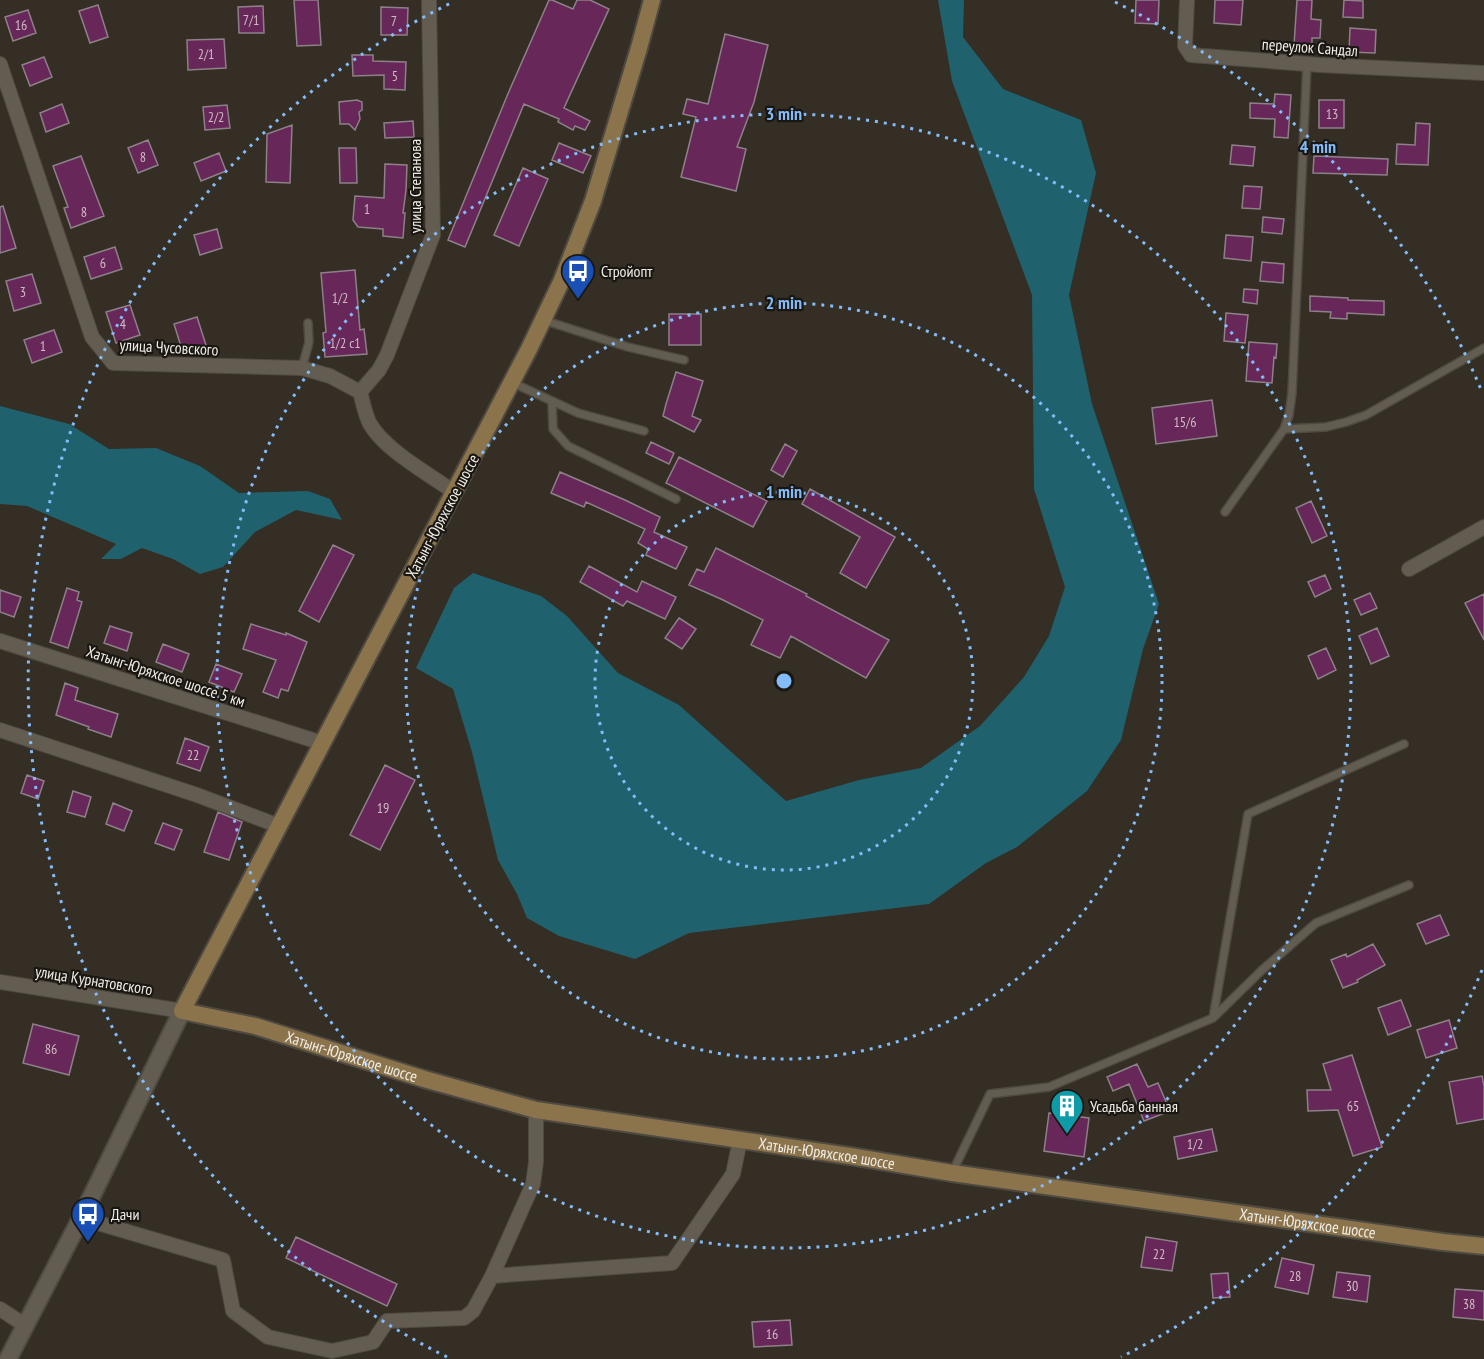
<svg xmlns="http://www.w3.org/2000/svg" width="1484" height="1359" font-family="'PT Sans Narrow',sans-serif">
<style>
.water{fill:#20616e}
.building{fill:#672759;stroke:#8d8089;stroke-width:1.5}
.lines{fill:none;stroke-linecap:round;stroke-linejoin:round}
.service-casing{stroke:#4f4a41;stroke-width:10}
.minor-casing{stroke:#4f4a41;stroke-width:16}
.tertiary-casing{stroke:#4f4a41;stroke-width:20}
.secondary-casing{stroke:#4f4a41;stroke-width:20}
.service{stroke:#635c51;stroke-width:7}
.minor{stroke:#635c51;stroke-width:14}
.tertiary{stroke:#635c51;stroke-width:16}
.secondary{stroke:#8b734b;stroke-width:16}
.ring{fill:none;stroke:#84bcfb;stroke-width:3;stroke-dasharray:3 6}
.labels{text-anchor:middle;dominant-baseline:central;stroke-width:4.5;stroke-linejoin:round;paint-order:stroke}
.number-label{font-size:14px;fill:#cebcc3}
.street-label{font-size:16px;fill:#f1ede6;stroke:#1a1712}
.poi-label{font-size:16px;fill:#f1ede6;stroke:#1a1712;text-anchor:start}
.centre{fill:#84bcfb;stroke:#1a1712;stroke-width:3}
.ring-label{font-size:18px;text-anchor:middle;font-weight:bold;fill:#84bcfb;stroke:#1a1712;stroke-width:4.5;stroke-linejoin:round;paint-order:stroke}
</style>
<rect width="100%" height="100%" fill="#342e24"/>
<path class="water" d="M938 0H964L963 37 1003 89 1081 120 1096 173 1069 295 1092 404 1159 604 1143 649 1121 740 1087 791 1017 847 986 863 929 904 689 933 635 959 559 936 527 918 517 894 498 860 472 752 453 689 416 668 454 588 473 573 541 596 567 616 618 673 679 705 786 801 859 780 921 768 980 726 1024 677 1049 636 1065 587 1034 489 1032 295 952 81Z
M0 406 69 424 109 449 156 448 200 466 239 493 308 491 330 499 342 520 296 510 255 532 223 567 200 574 173 559 142 548 121 559H101L116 544 27 506 0 504Z"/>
<path class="building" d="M294 0H318L321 45 297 46Z
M549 0H552L573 9 577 0H590L609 9 564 108 590 121 585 130 575 126 573 130 558 122 559 119 524 104 465 247 448 240 507 96Z
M1136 0H1159L1158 24 1135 23Z
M1215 0H1243L1241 25 1214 23Z
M1297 0H1312L1311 19 1321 20 1320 38H1312V46L1294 45Z
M1344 0 1363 1V18L1343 17Z
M98 5 108 37 90 43 79 11Z
M263 6 264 33H239L238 7Z
M381 7 408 8 407 35H381Z
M28 10 36 33 13 41 5 17Z
M1350 28 1376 30 1375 53 1349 52Z
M725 34 768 45 754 102 737 147 746 149 736 191 681 177 696 117 683 114 687 99 708 104Z
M224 39 226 68 188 70 187 40Z
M352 55H373V61L406 62 405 90 384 89V75L353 76Z
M44 57 52 77 30 86 22 65Z
M1275 94 1291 95 1288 138 1274 137 1275 119 1250 118V103L1274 104Z
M357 100 362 102V110L359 112 360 119 355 130 349 124H340L339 102Z
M1319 100H1344V128H1319Z
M62 104 69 123 46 132 40 113Z
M227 105 230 128 205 130 203 107Z
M413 121 414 137 385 138 384 123Z
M1416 123 1430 124 1428 165 1396 164 1397 144 1415 145Z
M292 125 290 183 266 182 267 134Z
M148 140 158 165 138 173 128 148Z
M559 143 591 156 583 173 552 160Z
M1232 145 1255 147 1253 166 1230 164Z
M339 148H356L357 183H340Z
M219 153 226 171 201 181 194 163Z
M81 156 104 216 71 228 64 208 68 207 53 166Z
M1314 156 1388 159 1387 175 1313 173Z
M385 164 407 165 406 190 403 213H405L403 238 383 236V229L358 227 353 220 355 196 384 198Z
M523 168 548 179 519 246 494 235Z
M1244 186 1262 187 1260 209 1242 208Z
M3 206 16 248 0 253V207Z
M1263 217 1284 219 1282 234 1262 232Z
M217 229 222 248 200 255 194 235Z
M1226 235 1253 237 1251 261 1224 258Z
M115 247 122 269 91 279 84 257Z
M1262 262 1284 264 1283 283 1260 281Z
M355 270 360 330 364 329 367 354 325 357 323 333 326 332 321 273Z
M32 274 41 303 14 311 6 281Z
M1244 289 1258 290 1257 304 1243 302Z
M1310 296 1348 298V300L1384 301V315L1347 313V319L1330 318 1331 312 1310 311Z
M130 305 140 335 116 343 106 312Z
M1226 313 1248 315 1245 343 1224 341Z
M669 314H701V345H669Z
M197 317 206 345 183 353 174 324Z
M54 330 62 352 32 363 24 340Z
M1249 342 1277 344 1276 358 1274 357 1272 383 1246 381Z
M676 372 703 381 692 416 701 420 694 432 663 416 666 404Z
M1212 400 1217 436 1156 444 1152 408Z
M651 442 674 453 669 464 646 453Z
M785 444 797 451 783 477 771 470Z
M679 457 767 501 753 527 666 483Z
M560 472 625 500 660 517 654 532 687 547 676 569 646 555 648 549 638 543 645 529 586 502 584 507 551 493Z
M810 489 895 537 866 588 840 573 860 537 802 504Z
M1311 501 1327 536 1312 543 1296 508Z
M333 545 354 555 319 622 299 611Z
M716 548 807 594 806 596 889 640 866 678 791 636 780 658 751 645 763 620 721 599 689 585 697 569 704 572Z
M589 566 637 592 642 581 676 597 665 619 627 601 623 606 580 582Z
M1325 575 1331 589 1315 597 1308 582Z
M67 588 79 592 77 600 82 602 68 648 50 642Z
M0 590 21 597 14 617 0 612Z
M1370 593 1377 608 1361 615 1354 600Z
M1484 594V640L1465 603Z
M679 618 696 629 682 649 665 638Z
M251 624 286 635V633L307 642 288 691 281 689 278 698 263 692 276 660 243 649Z
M110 626 132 633 127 651 104 643Z
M1377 628 1389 656 1371 664 1359 636Z
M163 644 189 654 182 672 156 662Z
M1326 648 1336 670 1318 679 1308 656Z
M216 664 242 674 234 692 209 682Z
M65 683 78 688 75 700 118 714 111 737 88 729 89 727 56 715Z
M185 738 209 747 200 771 177 763Z
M385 765 415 780 380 850 350 835Z
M27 775 44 781 38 799 21 793Z
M73 791 91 797 85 817 67 812Z
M113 803 132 811 124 831 106 824Z
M218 812 242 822 229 860 204 852Z
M163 823 182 830 174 850 155 843Z
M1440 915 1449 935 1426 944 1417 924Z
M1373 944 1385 965 1357 980 1358 982 1343 988 1331 960 1346 954 1347 957Z
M1401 1000 1411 1026 1388 1035 1378 1008Z
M1449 1020 1457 1048 1426 1058 1417 1030Z
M33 1024 79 1036 69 1075 23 1063Z
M1352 1055 1382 1147 1353 1156 1338 1110 1308 1111 1307 1090H1331L1323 1064Z
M1137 1064 1148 1087 1158 1083 1170 1111 1144 1121 1129 1084 1113 1091 1107 1077Z
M1482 1076 1484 1086V1119L1457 1124 1449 1082Z
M1049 1113 1089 1118 1084 1157 1044 1151Z
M1212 1129 1217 1151 1178 1159 1174 1137Z
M296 1237 397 1284 387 1306 286 1258Z
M1146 1237 1177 1242 1172 1271 1141 1267Z
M1282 1258 1314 1265 1308 1294 1275 1287Z
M1337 1272 1370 1276 1367 1302 1333 1297Z
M1228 1273 1230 1297 1213 1298 1211 1274Z
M1455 1289 1484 1291V1320L1453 1317Z
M790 1320 792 1345 754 1347 752 1322Z"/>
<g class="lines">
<g class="service-casing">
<path id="service" d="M543 320 628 347 684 360
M302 368 309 342 308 323
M511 382 578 413 644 431
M552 401 553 429 568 446 676 499
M1284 429 1326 427 1346 422 1366 415 1484 348
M1225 512 1284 429 1289 415 1292 393 1307 64
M1213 1018 1248 814 1404 744
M952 1173 990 1094 1049 1087 1213 1018 1262 970 1316 923 1409 885"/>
</g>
<g class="minor-casing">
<path id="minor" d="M1187 0 1185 46 1191 55 1320 65 1484 73
M0 64 92 337 113 363 302 368 330 376 360 392C363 402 365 415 370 424 385 450 429 474 454 492
M360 392 379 370 387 355 433 235 429 0
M1409 569 1484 527
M0 641 322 743
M0 730 197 795 279 826
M0 982 182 1011
M81 1218 223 1260 233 1311 268 1337 332 1351 373 1342 387 1321 464 1318 473 1311 492 1276 533 1184 536 1162V1110
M492 1276 672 1263 733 1174 740 1140
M0 1309 26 1326"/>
</g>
<g class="tertiary-casing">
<path id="tertiary" d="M8 1359 81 1218 182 1011"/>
</g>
<g class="secondary-casing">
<g id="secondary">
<path id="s1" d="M652 0 639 48 593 201 562 280 529 349 182 1011 255 1026 424 1079 536 1110 850 1156 952 1173 1443 1242 1484 1246"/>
</g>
</g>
<use href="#service" class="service"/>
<use href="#minor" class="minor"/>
<use href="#tertiary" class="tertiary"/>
<use href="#secondary" class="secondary"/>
</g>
<g class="ring">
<circle cx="784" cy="681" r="189"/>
<circle cx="784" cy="681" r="378"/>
<circle cx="784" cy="681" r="567"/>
<path d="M1482 970A755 755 0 0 1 1121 1357M447 1357A755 755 0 0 1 453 2M1115 2A755 755 0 0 1 1482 392"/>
</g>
<defs>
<g id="bus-pin" transform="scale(1.725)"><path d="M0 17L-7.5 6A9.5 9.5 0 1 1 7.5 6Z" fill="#1a4fb4" stroke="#1a1712"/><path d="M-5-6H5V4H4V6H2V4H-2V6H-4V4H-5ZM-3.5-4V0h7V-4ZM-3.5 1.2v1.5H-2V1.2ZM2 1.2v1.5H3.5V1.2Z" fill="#fff"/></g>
<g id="building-pin" transform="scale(1.725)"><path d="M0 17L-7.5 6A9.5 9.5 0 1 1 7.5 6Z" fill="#0f9aa8" stroke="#1a1712"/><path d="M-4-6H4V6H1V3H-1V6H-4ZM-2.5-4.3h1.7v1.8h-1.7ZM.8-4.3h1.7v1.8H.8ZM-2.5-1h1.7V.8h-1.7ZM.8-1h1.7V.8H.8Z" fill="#fff"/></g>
</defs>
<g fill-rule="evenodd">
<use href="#bus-pin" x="578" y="271"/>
<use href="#building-pin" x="1067" y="1106"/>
<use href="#bus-pin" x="88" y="1214"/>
</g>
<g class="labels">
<g class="number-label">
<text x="251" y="20">7/1</text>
<text x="394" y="21">7</text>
<text x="21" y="25">16</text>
<text x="206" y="54">2/1</text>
<text x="395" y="76">5</text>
<text x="1332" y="114">13</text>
<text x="216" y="117">2/2</text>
<text x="143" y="157">8</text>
<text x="367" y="209">1</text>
<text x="84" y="212">8</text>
<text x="103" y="263">6</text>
<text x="23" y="292">3</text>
<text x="340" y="298">1/2</text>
<text x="123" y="324">4</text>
<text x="345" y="343">1/2 с1</text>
<text x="43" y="346">1</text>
<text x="1185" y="422">15/6</text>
<text x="193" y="755">22</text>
<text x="383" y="808">19</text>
<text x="51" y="1049">86</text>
<text x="1353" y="1106">65</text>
<text x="1195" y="1144">1/2</text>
<text x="1159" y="1254">22</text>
<text x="1295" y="1276">28</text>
<text x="1352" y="1286">30</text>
<text x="1469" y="1304">38</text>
<text x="772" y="1334">16</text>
</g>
<g class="street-label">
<text transform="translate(1310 47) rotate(4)">переулок Сандал</text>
<text transform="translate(415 186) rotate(-90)">улица Степанова</text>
<text transform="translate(169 347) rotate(3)">улица Чусовского</text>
<text transform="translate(442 516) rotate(-62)">Хатынг-Юряхское шоссе</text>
<text transform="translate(166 676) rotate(18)">Хатынг-Юряхское шоссе 5 км</text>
<text transform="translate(94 980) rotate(9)">улица Курнатовского</text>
<text stroke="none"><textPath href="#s1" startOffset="1294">Хатынг-Юряхское шоссе</textPath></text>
<text stroke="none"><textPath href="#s1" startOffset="1780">Хатынг-Юряхское шоссе</textPath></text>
<text stroke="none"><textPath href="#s1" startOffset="2266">Хатынг-Юряхское шоссе</textPath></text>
</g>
<g class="poi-label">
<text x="601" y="271">Стройопт</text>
<text x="1090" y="1106">Усадьба банная</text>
<text x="111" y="1214">Дачи</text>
</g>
</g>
<circle cx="784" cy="681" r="9" class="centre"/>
<g class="ring-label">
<text x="784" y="120">3 min</text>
<text x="1318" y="153">4 min</text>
<text x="784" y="309">2 min</text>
<text x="784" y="498">1 min</text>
</g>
</svg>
